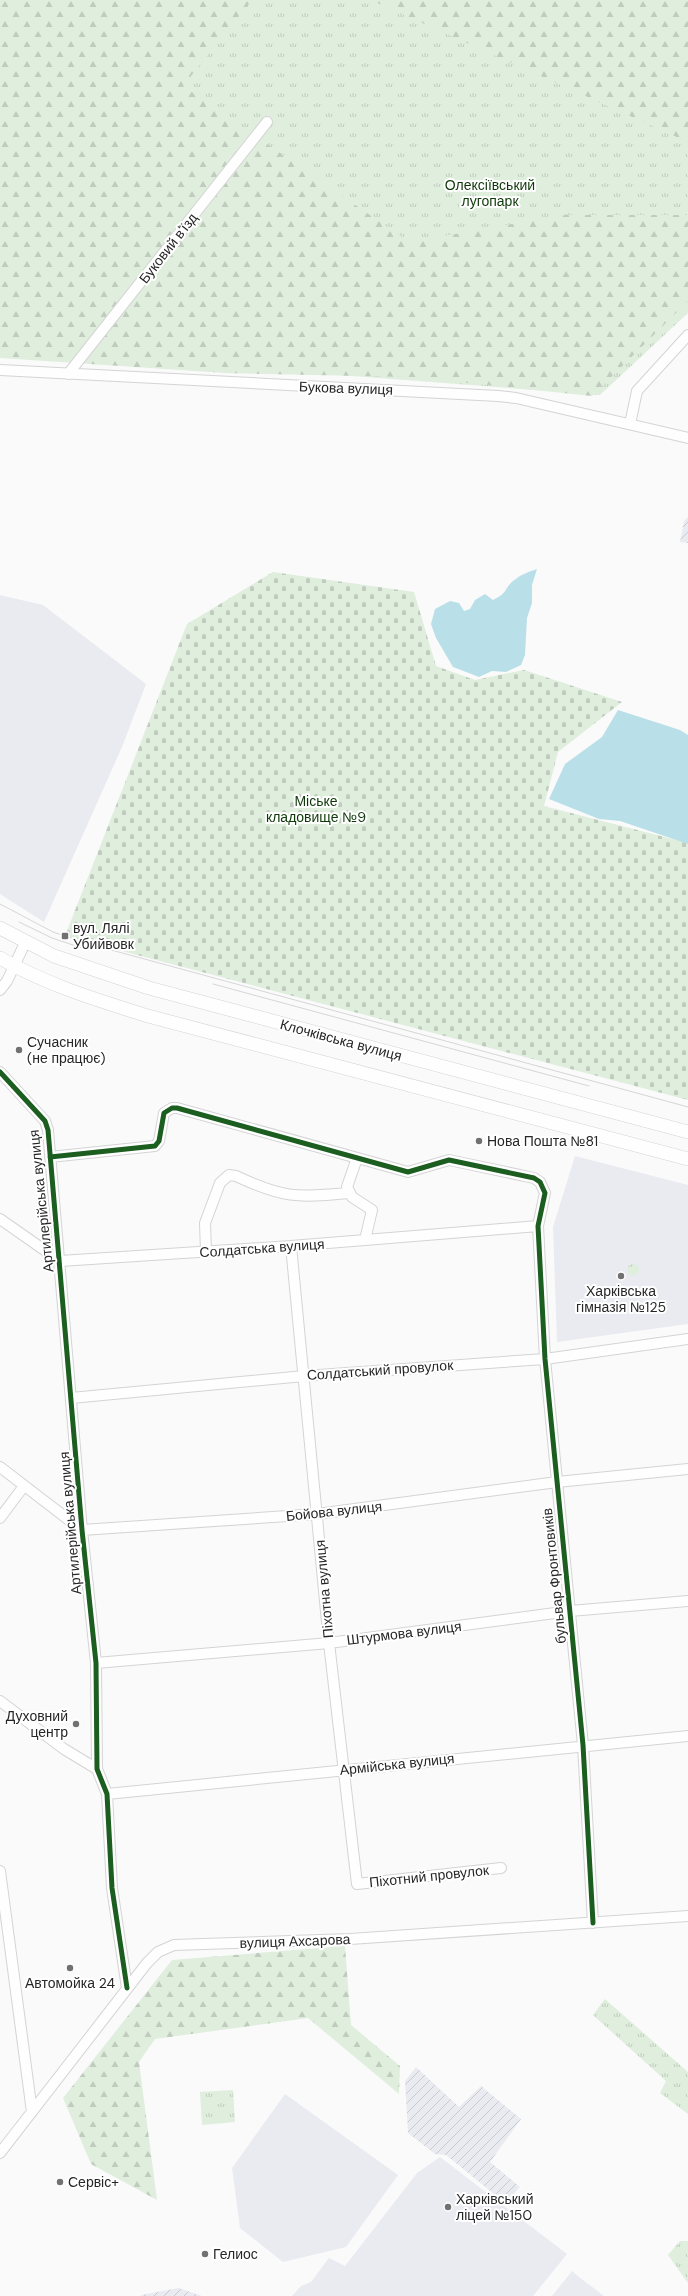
<svg xmlns="http://www.w3.org/2000/svg" width="688" height="2296" font-family="'DM Sans',sans-serif">
<style>
.built{fill:#eaebf1}
.industrial{fill:url(#industrial-furrows)}
.grass{fill:url(#grass-tufts)}
.forest{fill:url(#forest-firs)}
.cemetery{fill:url(#cemetery-stones)}
.water{fill:#b9dfe8}
.lines{fill:none;stroke-linecap:round;stroke-linejoin:round}
.minor-casing{stroke:#d4d4d4;stroke-width:12}
.major-casing{stroke:#d4d4d4;stroke-width:14}
.minor{stroke:#fefefe;stroke-width:10}
.major{stroke:#fefefe;stroke-width:13}
.tram{stroke:#d6d6d7;stroke-width:1}
.cycleway-casing{stroke:#fff;stroke-width:8}
.cycleway{stroke:#1b5e20;stroke-width:5}
.poi-dot{fill:#717172;stroke:#fff;stroke-width:1.5}
.labels{text-anchor:middle;dominant-baseline:central;stroke-width:4;stroke-linejoin:round;paint-order:stroke}
.park-label{font-size:14px;fill:#0e3909;stroke:#fff}
.street-label{font-size:14px;fill:#272728;stroke:#fff}
.poi-label{font-size:14px;fill:#272728;stroke:#fff;text-anchor:start}
</style>
<defs>
<pattern id="industrial-furrows" width="10" height="10" patternUnits="userSpaceOnUse"><rect width="10" height="10" fill="#eaebf1"/><path d="M-1 1l2-2M0 10L10 0M9 11l2-2" fill="none" stroke="#c9cacf"/></pattern>
<pattern id="grass-tufts" width="24" height="20" patternUnits="userSpaceOnUse"><rect width="24" height="20" fill="#dfeedd"/><path d="M3 7l-1-3M5 7V3M7 7l1-3M15 17l-1-3M17 17v-4M19 17l1-3" fill="none" stroke="#bfccbe"/></pattern>
<pattern id="forest-firs" width="22" height="20" patternUnits="userSpaceOnUse"><rect width="22" height="20" fill="#dfeedd"/><path d="M5 1l3.5 6h-7zM16 11l3.5 6h-7z" fill="#bfccbe"/></pattern>
<pattern id="cemetery-stones" width="16" height="16" patternUnits="userSpaceOnUse"><rect width="16" height="16" fill="#dfeedd"/><path d="M2 7V4a2 2 0 0 1 4 0v3zM10 15v-3a2 2 0 0 1 4 0v3z" fill="#bfccbe"/></pattern>
</defs>
<rect width="100%" height="100%" fill="#fafafb"/>
<path class="built" d="M0 595 43 605 146 684 122 747 44 922 0 894Z
M575 1156 688 1185V1324L557 1342 553 1227Z
M285 2094 398 2175 346 2247 283 2262 240 2228 232 2168Z
M440 2157 567 2254 533 2296H292L301 2286 311 2282 329 2258 345 2266 417 2173Z
M572 2271 579 2277 604 2296H552Z"/>
<path class="industrial" d="M688 517V543L680 542 684 521Z
M416 2067 459 2107 481 2086 521 2119 490 2162 520 2187 505 2203 446 2155 435 2154 408 2133 405 2081Z
M179 2288 202 2296H141V2295Z"/>
<path class="grass" d="M0 0H688V313L600 395 0 349Z
M627 1270a6 6 0 1 1 12 0a6 6 0 1 1-12 0Z
M605 1999 688 2072V2114L660 2093 666 2081 593 2015Z
M233 2090 235 2122 202 2125 200 2092Z
M680 2241H688V2283L668 2255Z"/>
<path class="forest" d="M0 0H252L183 86 409 242 565 215H688V301L592 396 409 377 225 373 0 358Z
M371 0H688V142Z
M345 1946 351 2025 400 2066 399 2094 308 2018 155 2039 139 2062 157 2200 91 2164 63 2098 172 1960Z"/>
<path class="cemetery" d="M273 572 414 592 436 666 475 680 524 670 622 702 558 752 544 806 688 843V1100L65 936 187 624Z"/>
<path class="water" d="M537 569 532 585V603L527 618 525 655 521 665 506 672 492 671 479 677 453 667 436 638 431 624 435 609 450 601 459 603 464 611 470 609 475 600 485 594 493 600C509 592 503 590 513 581 520 575 528 572 537 569Z
M618 710 680 730 688 735V844L620 821 599 819 549 799 565 764 602 737Z"/>
<g class="lines">
<g class="minor-casing">
<path id="minor" d="M0 370 498 396 516 398 688 438
M68 374 267 122
M630 424 637 391 688 335
M0 990 7 981 25 943
M0 1072 45 1121 48 1130 82 1530 96 1663 97 1769 107 1794 112 1888 127 1988
M50 1157 155 1146 159 1141 164 1113 172 1108H177L408 1172 449 1160 534 1178 540 1182 545 1193 538 1226 545 1359 583 1745 593 1923
M357 1158 347 1187 352 1197 372 1210 365 1240
M0 1219 60 1261 291 1246 538 1226
M291 1246 329 1643 357 1884 501 1868
M206 1252 205 1223 220 1183 229 1175 236 1176C283 1198 297 1198 348 1193
M71 1398 304 1376 545 1359 688 1339
M0 1467 82 1530 317 1514 557 1482 688 1469
M0 1518 24 1486
M96 1663 329 1643 570 1611 688 1601
M0 1701 64 1749 97 1769
M107 1794 688 1736
M0 1871 32 2112
M0 2153 147 1963 158 1952 174 1945 350 1939 688 1916"/>
</g>
<g class="major-casing">
<path id="major" d="M0 928 54 956 149 988 688 1132
M0 958C47 985 97 1000 148 1016L688 1159"/>
</g>
<use href="#minor" class="minor"/>
<use href="#major" class="major"/>
<path class="tram" d="M0 904 53 932 93 945 688 1107
M19 922 52 938 85 949
M213 984 589 1086"/>
<g class="cycleway-casing">
<path id="cycleway" d="M0 1072 45 1121 48 1130 82 1530 96 1663 97 1769 107 1794 112 1888 127 1988
M50 1157 155 1146 159 1141 164 1113 172 1108H177L408 1172 449 1160 534 1178 540 1182 545 1193 538 1226 545 1359 583 1745 593 1923"/>
</g>
<use href="#cycleway" class="cycleway"/>
</g>
<g class="poi-dot">
<rect x="61" y="932" width="8" height="8" rx="2"/>
<circle cx="19" cy="1050" r="4"/>
<circle cx="479" cy="1141" r="4"/>
<circle cx="621" cy="1276" r="4"/>
<circle cx="76" cy="1724" r="4"/>
<circle cx="70" cy="1968" r="4"/>
<circle cx="60" cy="2182" r="4"/>
<circle cx="448" cy="2207" r="4"/>
<circle cx="205" cy="2254" r="4"/>
</g>
<g class="labels">
<g class="park-label">
<text x="490" y="185">Олексіївський<tspan x="490" dy="16">лугопарк</tspan></text>
<text x="316" y="801">Міське<tspan x="316" dy="16">кладовище №9</tspan></text>
</g>
<g class="street-label">
<text transform="translate(168 248) rotate(-52)">Буковий в'їзд</text>
<text transform="translate(346 388) rotate(2)">Букова вулиця</text>
<text transform="translate(341 1040) rotate(15)">Клочківська вулиця</text>
<text transform="translate(41 1201) rotate(-96)">Артилерійська вулиця</text>
<text transform="translate(262 1248) rotate(-4)">Солдатська вулиця</text>
<text transform="translate(380 1370) rotate(-4)">Солдатський провулок</text>
<text transform="translate(334 1511) rotate(-6)">Бойова вулиця</text>
<text transform="translate(70 1523) rotate(-95)">Артилерійська вулиця</text>
<text transform="translate(554 1576) rotate(-96)">бульвар Фронтовиків</text>
<text transform="translate(324 1589) rotate(-95)">Піхотна вулиця</text>
<text transform="translate(404 1633) rotate(-7)">Штурмова вулиця</text>
<text transform="translate(397 1764) rotate(-6)">Армійська вулиця</text>
<text transform="translate(429 1876) rotate(-6)">Піхотний провулок</text>
<text transform="translate(295 1941) rotate(-2)">вулиця Ахсарова</text>
</g>
<g class="poi-label">
<text x="73" y="928">вул. Лялі<tspan x="73" dy="16">Убийвовк</tspan></text>
<text x="27" y="1042">Сучасник<tspan x="27" dy="16">(не працює)</tspan></text>
<text x="487" y="1141">Нова Пошта №81</text>
<text x="621" y="1291" text-anchor="middle">Харківська<tspan x="621" dy="16">гімназія №125</tspan></text>
<text x="68" y="1716" text-anchor="end">Духовний<tspan x="68" dy="16">центр</tspan></text>
<text x="70" y="1983" text-anchor="middle">Автомойка 24</text>
<text x="68" y="2182">Сервіс+</text>
<text x="456" y="2199">Харківський<tspan x="456" dy="16">ліцей №150</tspan></text>
<text x="213" y="2254">Гелиос</text>
</g>
</g>
</svg>
